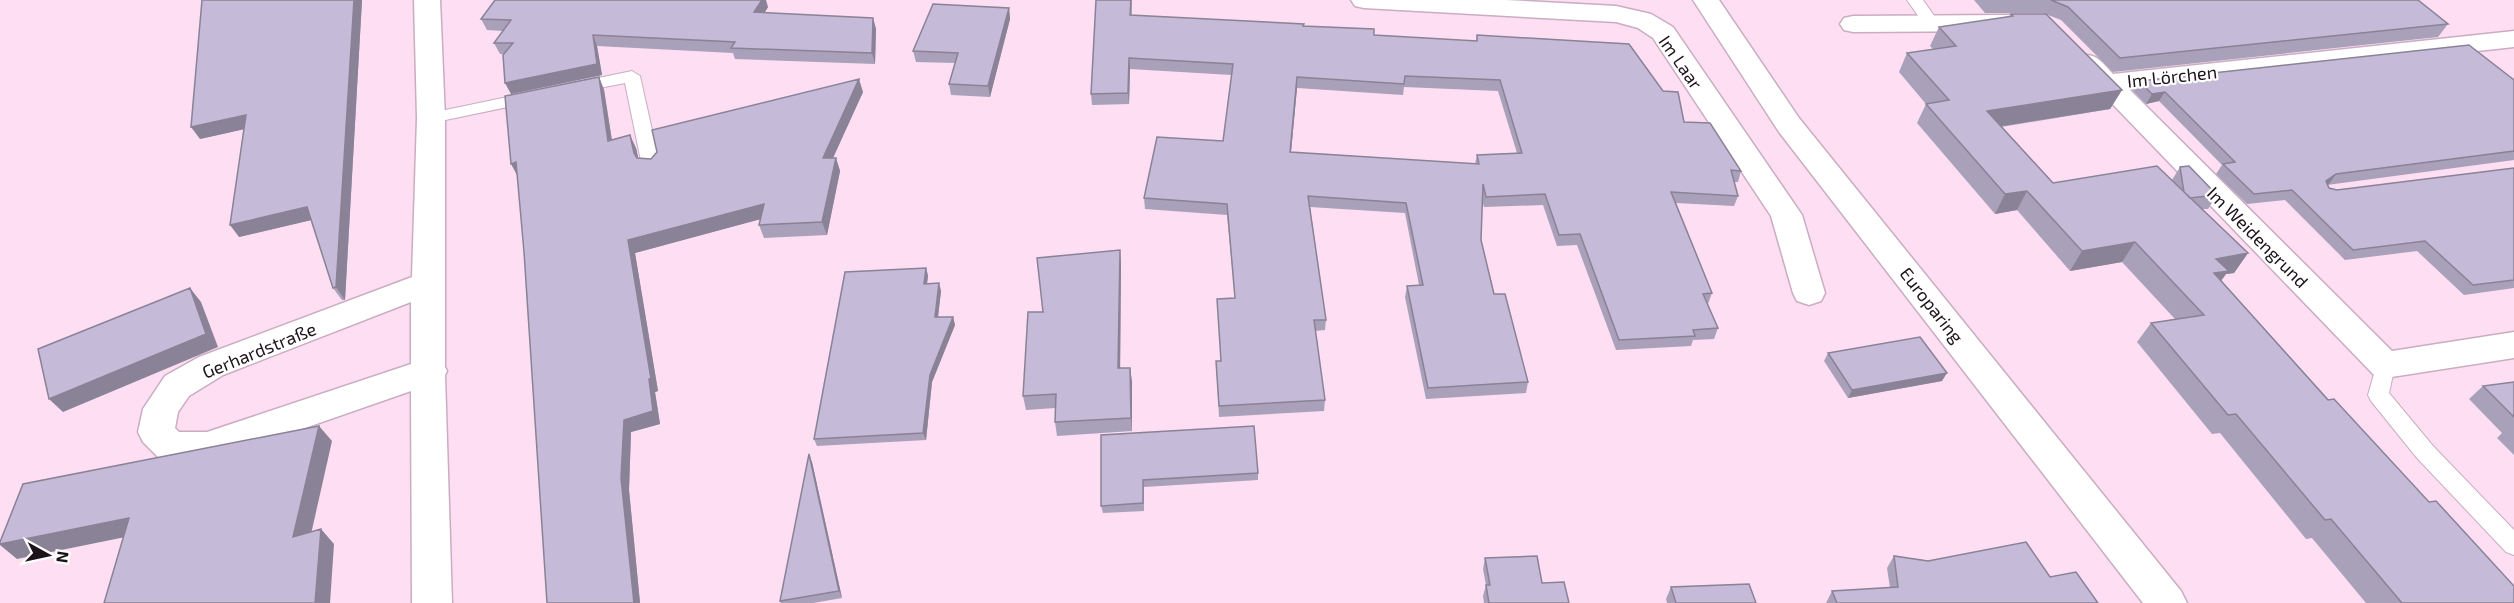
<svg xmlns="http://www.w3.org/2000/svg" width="2514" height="603" font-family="'Exo 2',sans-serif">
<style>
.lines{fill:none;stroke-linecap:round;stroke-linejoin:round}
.service-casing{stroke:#caadc1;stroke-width:2}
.minor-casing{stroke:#caadc1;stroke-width:3}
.secondary-casing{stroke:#caadc1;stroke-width:3}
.service{fill:#fff;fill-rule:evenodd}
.minor{fill:#fff;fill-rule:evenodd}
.secondary{fill:#fff;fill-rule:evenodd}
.wall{fill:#a9a0b9;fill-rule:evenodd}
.shaded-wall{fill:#8a8296}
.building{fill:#c5bad7;stroke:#8a8296;stroke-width:1.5;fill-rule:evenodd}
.labels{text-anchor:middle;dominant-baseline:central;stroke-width:4.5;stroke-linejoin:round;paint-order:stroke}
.street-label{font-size:18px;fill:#1c1219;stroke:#fff}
</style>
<rect width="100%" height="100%" fill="#fddef3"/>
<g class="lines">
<g class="service-casing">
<path id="service" d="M1907 0H1923L1940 24 1938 27H1926Z
M632 71 640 76 660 166 657 170H645L642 166 625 83 574 93 568 92 566 88 568 84 574 83Z
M531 92 537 93 539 97 537 101 431 123 425 122 422 118 425 114 431 113Z
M2385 357 2392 360 2395 365 2389 393 2433 446 2514 530V555L2506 552 2417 458 2371 401 2368 395 2378 360Z"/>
</g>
<g class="minor-casing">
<path id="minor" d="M414 0H440L445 118V367L447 371 445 375 452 603H412L411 391 207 462H171L158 457 143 442 138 432 143 409 165 376 199 357 412 277 417 118ZM411 302V364L207 432H179L175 428 178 412 189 396 223 375Z
M1351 0H1506L1616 6 1651 14 1673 27 1802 215 1825 293 1821 301 1809 305 1797 301 1793 293 1771 216 1653 38 1638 28 1616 22 1364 8 1355 6Z
M2008 15 2017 17 2021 23 2017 29 2008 31 1853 32 1844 30 1840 24 1844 18 1853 16Z
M2514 31V47L2129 89 2392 351 2514 332V358L2385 378 2373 374 2072 62 2076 56C2095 51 2101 61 2113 74Z"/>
</g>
<g class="secondary-casing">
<path id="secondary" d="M1693 0H1719L1799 118 2181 591 2187 603H2143L1779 132Z"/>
</g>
<use href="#service" class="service"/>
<use href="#minor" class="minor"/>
<use href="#secondary" class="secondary"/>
</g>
<path class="wall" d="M362 0 345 300H342L333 288 311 220 239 237 244 129 200 139Z
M1096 0H1132V15L1303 26 1374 35 1476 41 1477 35 1684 122 1741 171 1738 182H1734L1738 196 1734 206 1676 203 1712 293 1708 304 1718 328 1714 339 1693 340 1691 346 1616 350 1577 245 1557 246 1543 205 1484 207 1482 200 1481 240 1494 294 1528 382 1526 393 1426 399 1405 297 1407 286 1419 285 1405 213 1310 207 1326 320 1325 330 1315 331 1325 400 1324 411 1219 417 1216 361H1221L1235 298 1227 215 1145 209 1144 198 1223 141 1232 75 1130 69 1129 104 1092 105 1091 94ZM1404 87 1498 91 1517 153 1477 155 1475 164 1291 152 1297 88 1403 95Z
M1974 0H2418L2448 24 2438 37 2113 72 2061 20 2043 13H1985Z
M768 7 764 13 873 18 876 29 875 64 735 59 733 53 597 46 602 75 511 94 504 54H500L494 43 503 31 487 30 481 19Z
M1009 8 1010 19 990 97 951 95 949 84 955 63 916 62 913 51Z
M2011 14 2122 90 2110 109 2001 127 2053 183 2172 180 2180 167 2217 195 2208 209H2202L2248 253 2234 273 2226 274 2221 281 2514 603H2366L2312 538 2306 539 2220 433 2212 434 2137 342 2151 323 2175 319 2122 262 2070 271 2017 210 1995 214 1917 123 1926 104 1899 72 1907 53 1933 49 1930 46 1939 27 2010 17Z
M599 77 604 90 612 140 636 148 638 158 651 159 863 92 833 158H836L840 171 827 235 764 238 759 225 760 219 635 253 658 391 655 392 660 424 631 432 629 490 640 603H547Z
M2514 80V160L2327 185 2329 188 2337 190 2514 168V288L2464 295 2417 251 2345 260 2285 200 2247 204 2216 174 2222 165 2159 101 2146 104 2133 91 2139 81Z
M1120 250 1121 264 1120 368H1130L1132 382V431L1057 436 1055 422V408L1026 410 1023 396 1043 312Z
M926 268 928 276 927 283 941 291 938 317H953L955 325 932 382 926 440 817 446 814 439Z
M1828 353 1942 381 1848 398 1824 361Z
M2514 382V455L2497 438 2502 433 2469 399 2483 386Z
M1101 435 1258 473V480L1144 487V511L1103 513 1101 506Z
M812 462 842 598 813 603H781L780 601Z
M1894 556 2050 577 2098 603H1826L1832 591 1890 588 1887 568Z
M1485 558 1542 583 1569 603H1484L1483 596 1486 585 1483 569Z
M1671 587 1756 603H1667L1666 599Z"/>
<path class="shaded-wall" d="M354 0H362L345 300 336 287Z
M762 0H766L768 7 758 24 754 12Z
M1009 8 1010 19 990 97 988 86Z
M873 18 876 29 875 64 872 53Z
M593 35 597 46 602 75 511 94 505 83Z
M1129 58 1130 69 1129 104 1128 93Z
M599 77 604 90 614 154 608 141Z
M1297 77V88L1290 163V152Z
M859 79 863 92 827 171 823 158Z
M2122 90 2110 109 1977 130 1987 111Z
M2165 92 2159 101 2146 104 2152 94Z
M246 115 254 127 200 139 191 127Z
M630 135 636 148 640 166 634 153Z
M836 158 840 171 827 235 822 222Z
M516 162 518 177 511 164Z
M2336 174 2329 184 2318 191 2326 181Z
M2027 191 2017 210 1995 214 2005 194Z
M764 204 769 217 635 253 658 391 655 392 660 424 631 432 629 490 640 603H634L621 478 628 240Z
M307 207 316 219 239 237 230 225Z
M2135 242 2122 262 2070 271 2082 251Z
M1120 250 1121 264 1120 382 1118 368Z
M2248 253 2234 273 2226 274 2214 290 2199 293 2216 259Z
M926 268 928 276 926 291 924 284Z
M939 283 941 291 937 325 935 317Z
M190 288 201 302 218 347 63 412 49 399Z
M953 317 955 325 932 382 926 440 923 433 930 375Z
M1130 368 1132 382V431L1131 418Z
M1947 373 1942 381 1848 398 1852 390Z
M319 426 332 441 307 552 293 537Z
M809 454 812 462 842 598 839 591Z
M129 518 145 533 17 559 0 545V544Z
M321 529 334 544 330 603H315Z"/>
<path class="building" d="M202 0H354L336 287 333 288 307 207 230 225 246 115 191 127Z
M495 0H762L754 12 873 18 872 53 731 48 735 42 593 35 597 64 505 83 503 55 513 43H494L511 20 481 19Z
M1096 0H1131L1130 15 1304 24 1303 26 1374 29V35L1477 41V35L1629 44 1663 91 1678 92 1684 122 1710 123 1741 171 1731 170 1738 196 1671 192 1712 293 1703 294 1718 328 1693 330 1695 336 1619 340 1580 234 1559 235 1545 194 1486 197 1483 184 1481 240 1494 294H1505L1528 382 1428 388 1407 286 1423 285 1406 203 1308 196 1326 320H1314L1325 400 1219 406 1216 361H1221L1217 299 1235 298 1227 204 1144 198 1157 137 1223 141 1233 64 1129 58 1128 93 1091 94ZM1405 76 1500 80 1522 153 1477 155 1479 164 1290 152 1297 77 1404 84Z
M2051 0H2418L2448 24 2120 58 2068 7Z
M933 4 1009 8 988 86 949 84 958 53 913 51Z
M2011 14H2046L2122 90 1987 111 2053 183 2157 166 2248 253 2216 259 2229 271 2214 273 2328 400 2334 399 2429 502 2436 501 2514 586V603H2402L2331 519 2325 520 2236 414 2228 415 2151 323 2204 315 2135 242 2082 251 2027 191 2005 194 1926 104 1949 100 1907 53 1956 46 1939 27 2013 16Z
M2469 45 2514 80V151L2336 174 2326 181 2329 188 2337 190 2514 168V280L2473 285 2425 241 2353 250 2292 190 2254 194 2223 164 2235 162 2165 92 2152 94 2139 81Z
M599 77 608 141 630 135 634 153 637 158 651 159 657 152 652 130 859 79 823 158H836L822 222 759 225 764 204 628 240 651 379H649L653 411 624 420 621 478 634 603H547L524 252 516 162 511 164 505 96Z
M2189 166 2217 195 2190 198 2184 192 2180 167Z
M1120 250 1118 368H1130L1131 418 1055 422 1056 394 1023 396 1028 312H1043L1037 258Z
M926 268 924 284 939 283 935 317H953L930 375 923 433 814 439 845 272Z
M190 288 206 334 49 399 38 349Z
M1920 337 1947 373 1852 390 1828 353Z
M2514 382V417L2483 386Z
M319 426 293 537 321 529 315 603H104L129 518 0 544V542L23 484Z
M1254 426 1258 473 1143 480V503L1101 506V435Z
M809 454 839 591 780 601Z
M2026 542 2050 577 2076 572 2098 603H1837L1832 591 1898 587 1894 556 1928 561Z
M1537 556 1542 583 1564 582 1569 603H1489L1486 585H1490L1485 558Z
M1749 584 1756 603H1676L1671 587Z"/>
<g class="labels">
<g class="street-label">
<text transform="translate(1681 62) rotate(55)">Im Laar</text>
<text transform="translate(2172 76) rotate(-6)">Im Lörchen</text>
<text transform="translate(2258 237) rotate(45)">Im Weidengrund</text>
<text transform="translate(1932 305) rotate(52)">Europaring</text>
<text transform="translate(259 350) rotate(-22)">Gerhardstraße</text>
</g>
</g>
<g transform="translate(48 555) rotate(98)" stroke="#ffffff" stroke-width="4.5" paint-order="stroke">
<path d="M0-4.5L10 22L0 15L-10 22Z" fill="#1c1219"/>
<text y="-9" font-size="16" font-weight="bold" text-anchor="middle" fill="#1c1219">N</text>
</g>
</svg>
